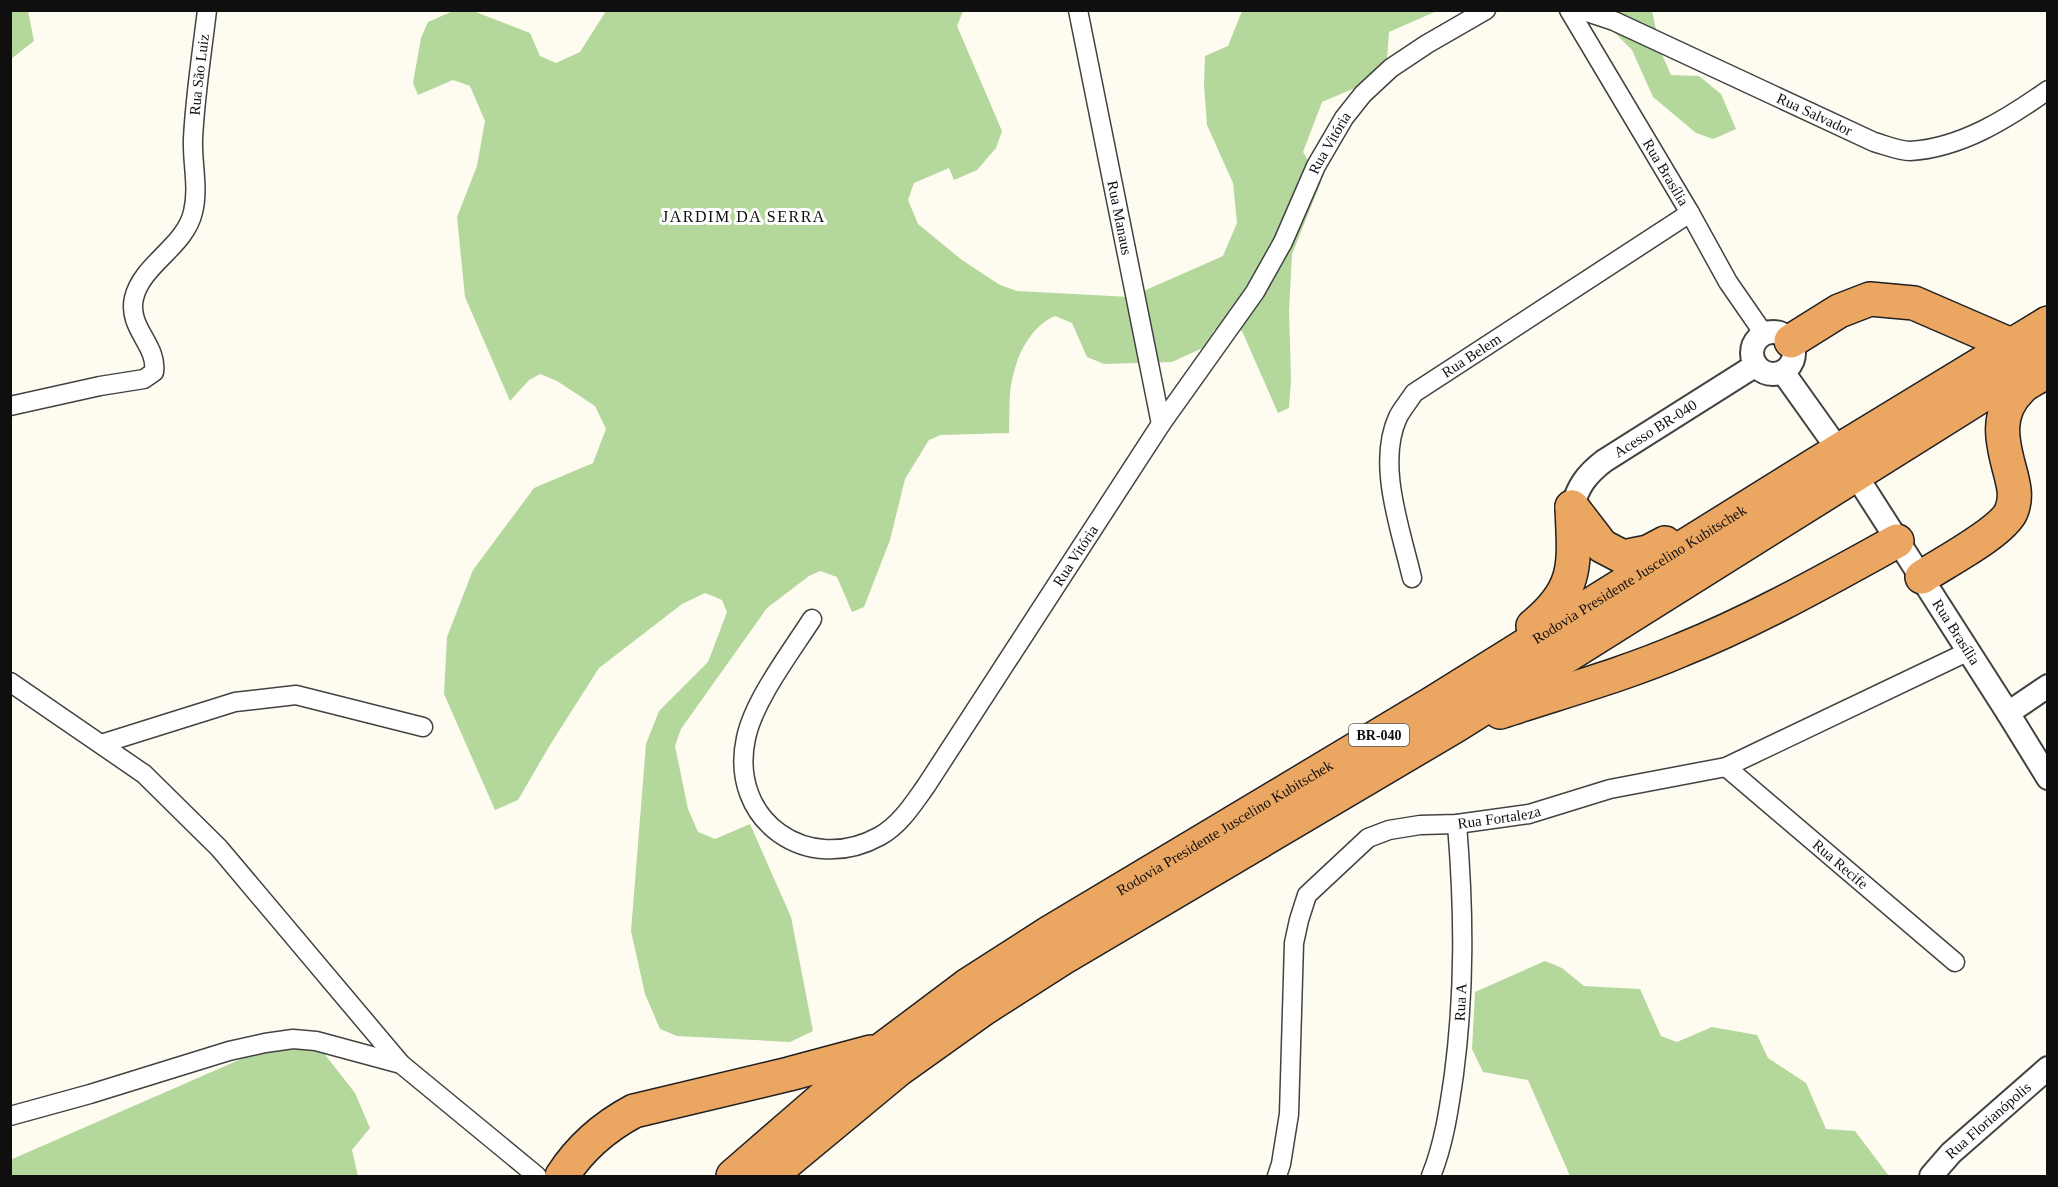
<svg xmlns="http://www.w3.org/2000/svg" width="2058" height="1187" font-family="'Times New Roman',serif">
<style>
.forest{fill:#b4d79c}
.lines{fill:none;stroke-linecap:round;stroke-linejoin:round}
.minor-casing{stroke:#424242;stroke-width:21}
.tertiary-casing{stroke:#424242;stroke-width:26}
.motorway-casing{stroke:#202020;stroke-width:36}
.minor{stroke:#fff;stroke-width:18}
.tertiary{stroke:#fff;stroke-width:22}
.motorway{stroke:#eba762;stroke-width:33}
.labels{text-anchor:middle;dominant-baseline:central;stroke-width:6;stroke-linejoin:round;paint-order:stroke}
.shield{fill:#fff;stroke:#575757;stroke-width:1.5}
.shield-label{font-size:14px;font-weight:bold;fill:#0f0f0f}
.street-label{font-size:15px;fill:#0f0f0f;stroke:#fff}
.neighbourhood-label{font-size:16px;letter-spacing:1.5px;fill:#0f0f0f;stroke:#fff}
</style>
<rect width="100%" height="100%" fill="#fefcf1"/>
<path class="forest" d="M11 10 28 11 34 41 11 59Z
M453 11H473L530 33 540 56 556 63 580 52 606 11H963L957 26 1002 131 996 148 977 170 954 180 949 168 914 183 908 200 918 224 962 260 1000 285 1017 291 1130 297 1223 256 1237 223 1233 183 1207 125 1204 85 1205 56 1228 46 1242 11H1437L1389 32 1387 60 1369 82 1322 102 1303 152 1321 182 1292 254 1289 311 1291 379 1289 408 1278 413 1242 331 1226 325 1214 330 1207 346 1172 362 1104 364 1087 357 1072 323 1055 316C1033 325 1018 352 1013 376 1008 393 1010 415 1009 433L941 435 929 440 905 479 890 540 864 607 852 612 837 577 820 571 809 576 767 608 681 729 675 746 688 809 698 832 715 839 750 824 791 917 813 1031 790 1042 677 1036 660 1029 645 994 631 931 646 744 659 711 708 662 727 612 722 600 705 593 682 604 599 668 550 745 518 800 495 810 444 694 447 637 473 570 534 488 593 463 606 429 595 406 557 381 540 374 529 380 510 401 465 297 457 217 477 166 485 121 470 86 453 80 418 95 413 83 421 38 428 22Z
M1593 11H1652L1661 52 1671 75 1699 76 1721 94 1736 129 1713 139 1696 133 1653 97 1632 50Z
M1545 961 1562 968 1584 986 1640 989 1661 1036 1677 1042 1712 1027 1757 1035 1768 1058 1806 1083 1826 1129 1855 1131 1889 1176H1570L1528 1080 1483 1072 1472 1049 1475 992Z
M278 1043 306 1045 323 1052 355 1093 370 1128 352 1150 358 1176H11L10 1160Z"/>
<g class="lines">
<g class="minor-casing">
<g id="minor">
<path id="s1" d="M1078 10 1161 424"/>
<path id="s2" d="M1569 10 1690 213 1728 282 1764 334"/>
<path id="s3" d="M1581 10 1614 21 1874 142C1885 145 1899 151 1910 151 1961 148 2007 119 2048 90"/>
<path id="s4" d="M10 406 100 386 144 379 154 372C158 345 127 328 134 298 142 264 185 247 193 212 199 188 192 163 193 139 195 96 202 53 207 10"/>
<path id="s5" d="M1412 578C1401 530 1376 464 1398 417 1402 409 1409 401 1414 393L1690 213"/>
<path id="s6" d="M812 619C791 652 754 700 746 738 728 821 808 876 880 836 900 825 913 804 926 786L1161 424 1255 292 1283 242 1316 166 1344 118 1363 94 1391 68 1427 44 1486 10"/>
<path d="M10 682 144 774 219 848 401 1064"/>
<path d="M101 744 235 702 296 695 423 727"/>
<path id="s7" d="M1726 767 1955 962"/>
<path d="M10 1116 90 1094 229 1051 265 1043 293 1039 316 1041 401 1064 537 1176"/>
<path id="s8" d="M1277 1176 1281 1164 1289 1114 1294 943 1299 920 1307 895 1368 838 1389 830 1420 825 1457 824 1529 814 1610 789 1726 767 1967 652"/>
<path id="s9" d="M1431 1176C1444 1144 1449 1109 1454 1074 1465 989 1464 910 1457 824"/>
</g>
</g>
<g class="tertiary-casing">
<g id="tertiary">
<circle cx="1773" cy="353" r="21"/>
<path d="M1783 372 1830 438"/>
<path id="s10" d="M1864 488 2008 713 2048 778"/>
<path id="s11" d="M1572 507C1579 485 1586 475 1604 461L1756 365"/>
<path d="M2008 713 2048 686"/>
<path id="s12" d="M1931 1176 1951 1153 2048 1068"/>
</g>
</g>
<g class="motorway-casing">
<g id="motorway">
<path d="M1791 341 1839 311 1870 299 1914 303 2011 345"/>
<path d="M1572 507 1602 546 1623 557 1648 552 1665 543"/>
<path d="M1922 577C1943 563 2001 533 2011 512 2017 498 2014 486 2010 471 2002 442 1995 413 2020 389 2025 383 2033 380 2039 376"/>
<path d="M1533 626C1580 588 1574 562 1572 507"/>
<path d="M1500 712C1560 692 1623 675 1681 650 1756 620 1826 580 1897 541"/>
<path d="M562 1176C580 1148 604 1127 634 1111L789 1074 871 1052"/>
<path id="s13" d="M733 1176 823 1098 884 1048 968 985 1049 933 1433 703 1818 463 2048 323"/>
<path d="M770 1176 899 1069 983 1009 1061 959 1455 726 2048 354"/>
</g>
</g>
<use href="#minor" class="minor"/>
<use href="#tertiary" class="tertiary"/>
<use href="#motorway" class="motorway"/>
</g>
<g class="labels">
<rect class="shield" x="1349" y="724" width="60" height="22" rx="4.5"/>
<g class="shield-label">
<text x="1379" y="735">BR-040</text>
</g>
<g class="street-label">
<text stroke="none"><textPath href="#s4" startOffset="471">Rua São Luiz</textPath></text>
<text stroke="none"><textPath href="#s3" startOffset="256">Rua Salvador</textPath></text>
<text stroke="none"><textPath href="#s6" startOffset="1179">Rua Vitória</textPath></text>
<text stroke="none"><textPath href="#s2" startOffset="189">Rua Brasília</textPath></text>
<text stroke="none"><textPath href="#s1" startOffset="212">Rua Manaus</textPath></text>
<text stroke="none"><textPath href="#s5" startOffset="262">Rua Belem</textPath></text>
<text stroke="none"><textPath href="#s11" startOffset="118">Acesso BR-040</textPath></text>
<text stroke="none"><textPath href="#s6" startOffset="693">Rua Vitória</textPath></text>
<text stroke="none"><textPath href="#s13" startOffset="1090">Rodovia Presidente Juscelino Kubitschek</textPath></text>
<text stroke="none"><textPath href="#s10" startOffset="171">Rua Brasília</textPath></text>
<text stroke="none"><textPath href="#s8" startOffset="501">Rua Fortaleza</textPath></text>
<text stroke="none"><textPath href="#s13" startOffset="604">Rodovia Presidente Juscelino Kubitschek</textPath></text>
<text stroke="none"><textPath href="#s7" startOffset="150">Rua Recife</textPath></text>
<text stroke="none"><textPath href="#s9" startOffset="177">Rua A</textPath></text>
<text stroke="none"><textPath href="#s12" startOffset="80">Rua Florianópolis</textPath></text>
</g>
<g class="neighbourhood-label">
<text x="744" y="216">JARDIM DA SERRA</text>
</g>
</g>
<rect width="2058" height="1187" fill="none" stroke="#0f0f0f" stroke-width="24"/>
</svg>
